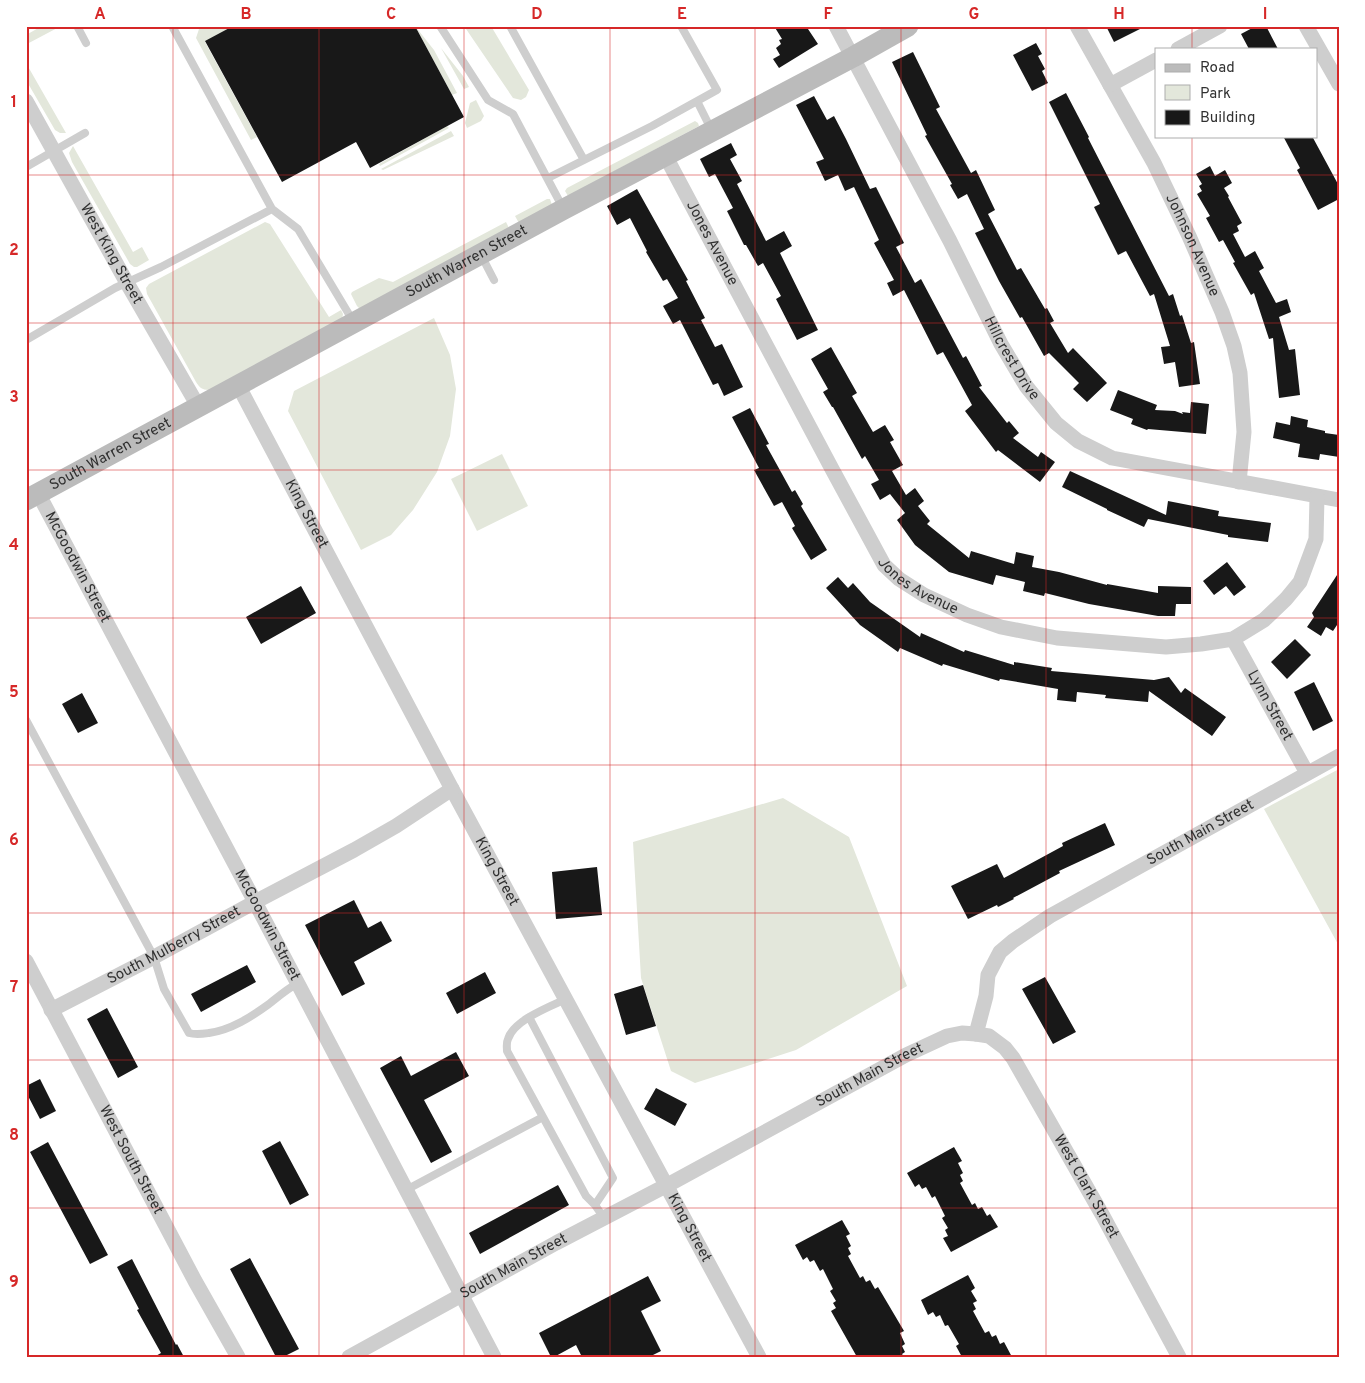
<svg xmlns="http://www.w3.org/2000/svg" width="1365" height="1383" font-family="Overpass,sans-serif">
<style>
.green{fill:#e3e7db}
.building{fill:#181818}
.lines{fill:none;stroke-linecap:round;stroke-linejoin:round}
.lane{stroke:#cecece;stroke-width:8}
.street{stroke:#cecece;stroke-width:15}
.secondary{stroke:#bbb;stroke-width:21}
.grid{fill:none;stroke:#d62828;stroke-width:1;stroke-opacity:0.55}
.labels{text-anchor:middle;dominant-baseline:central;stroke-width:5;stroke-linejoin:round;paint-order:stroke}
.street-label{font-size:15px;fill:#313131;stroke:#fff}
.neatline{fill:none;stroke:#d62828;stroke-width:2}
.grid-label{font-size:16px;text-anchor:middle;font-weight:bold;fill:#d62828}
</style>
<rect width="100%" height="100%" fill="#fff"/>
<path class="green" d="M42 26H61L27 44 26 35Z
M203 26H233L205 42 257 137 251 140 196 38 199 29Z
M415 26 434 50 457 93 452 95Z
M464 26H491L529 90 526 97 521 100 513 98Z
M441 48 463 76 469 87 464 89Z
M26 63 66 133H60L55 130 26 80Z
M476 100 484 116 481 121 467 128 465 123 470 103Z
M695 121 698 123 699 126 568 196 565 191 567 188Z
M447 126 449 128 380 166 379 164Z
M451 131 454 136 383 170 381 169Z
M73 146 133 252 142 247 149 260 137 267H134L130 264 72 162 69 153Z
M547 199H550L552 205 520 225 515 216Z
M265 222 270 224 329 317 341 310 343 314 342 320 209 390C202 390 199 387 196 382L147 294 146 288 149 284Z
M506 222 510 230 360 309 357 306 351 294 352 292 379 278 393 282Z
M434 318 450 355 456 389 450 436 437 472 413 510 391 535 361 550 288 411 294 391Z
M502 454 528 506 477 531 451 479Z
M1339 769V946L1264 809Z
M783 798 849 837 907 986 796 1050 695 1083 671 1071 641 978 633 842Z"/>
<path class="building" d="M233 26H415L464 117 370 168 356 142 282 182 205 41Z
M774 26H806L818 44 779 68 773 59 780 55 776 48 781 44 779 40 782 39Z
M1106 26H1146L1114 42Z
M1256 26H1266L1278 49H1249L1241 34Z
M1036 43 1042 54 1038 56 1045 69 1042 71 1048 83 1032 91 1013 55Z
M913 52 940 107 936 109 971 173 976 170 995 210 988 214 1017 270 1021 268 1045 309 1047 308 1054 321 1050 323 1068 353 1073 348 1107 383 1087 402 1073 389 1079 383 1049 353 1044 356 1022 317 1020 318 999 281 975 233 984 229 967 194 958 199 950 185 952 184 925 136 927 135 892 62Z
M1066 93 1089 137 1088 138 1169 296 1173 294 1180 316 1182 315 1191 343 1194 342 1200 384 1179 387 1175 362 1164 364 1161 347 1170 346 1154 294 1150 296 1126 251 1118 255 1094 207 1100 204 1049 102Z
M814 96 827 120 834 116 846 139 870 189 876 187 904 243 896 247 915 283 921 279 963 358 966 356 982 386 979 387 1007 423 1009 421 1019 433 1013 438 1038 457 1041 452 1055 462 1040 482 998 450 996 452 965 411 972 405 943 352 937 355 904 290 893 296 887 283 894 280 874 243 879 240 854 187 845 191 838 175 825 181 816 162 824 159 796 105Z
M1283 136H1312L1339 186V199L1318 210 1297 170 1300 168Z
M731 143 737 155 730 159 742 181 737 184 766 241 784 231 792 246 780 253 818 330 797 340 776 299 781 296 763 263 758 266 746 245H744L727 211 733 208 715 174 709 177 700 159Z
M1210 166 1215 176 1225 170 1232 183 1224 188 1229 196 1228 197 1242 223 1237 226 1239 231 1233 234 1245 257 1255 251 1264 268 1259 271 1276 303 1287 299 1291 312 1279 317 1289 350 1295 349 1300 395 1279 398 1273 338 1269 339 1254 293 1251 295 1233 263 1235 262 1223 240 1219 242 1206 218 1210 216 1197 194 1202 191 1199 186 1202 184 1196 174Z
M637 189 688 280 686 281 705 318 701 320 715 347 722 344 743 387 724 396 718 383 713 385 680 320 673 324 663 306 678 298 667 279 663 281 646 252 647 251 630 218 617 225 607 206Z
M831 347 857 393 852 396 873 432 885 425 894 440 890 442 903 465 892 471 906 495 915 488 924 501 918 506 930 521 927 524 969 558 971 551 1014 564 1016 552 1034 556 1032 567 1059 572 1107 585V584L1158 593V586L1191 587V604H1176L1175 616H1158L1089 604 1045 593 1044 596 1023 591 1025 582 996 575 993 585 949 572 915 545 897 520 905 513 890 494 880 500 871 484 879 480 865 456 862 459 833 407H832L823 392 828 389 811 359Z
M1118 390 1157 405 1155 410 1175 411 1183 414 1182 412 1190 413 1191 402 1209 404 1206 434 1148 429 1147 430 1131 424 1133 419 1110 410Z
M750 408 769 444 766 445 792 492 795 490 803 504 801 506 827 550 811 560 792 528 795 526 782 502 774 506 754 470 759 468 732 417Z
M1291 416 1308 420 1307 427 1325 431V433L1339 435V457L1320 454 1319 460 1298 457 1300 444 1273 438 1276 422 1290 425Z
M1070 471 1166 515 1168 501 1219 511 1218 516 1271 523 1268 542 1228 537V535L1148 519 1144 527 1107 510V509L1062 487Z
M1227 562 1246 587 1234 596 1226 586 1214 595 1203 581Z
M1339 572V622L1333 631 1326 627 1321 636 1307 627 1314 617 1312 613Z
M838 577 848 588 853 583 870 602 920 637 921 633 964 652 965 650 1014 665V662L1052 668 1051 671 1154 680 1169 677 1181 693 1185 688 1226 717 1212 736 1149 691 1148 702 1105 698 1106 695 1077 692 1076 702 1057 700 1058 689 1000 679 999 681 943 664 942 666 900 648 898 652 860 625 826 588Z
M301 586 316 613 261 644 246 617Z
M1295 639 1311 655 1287 679 1271 662Z
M1314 682 1333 721 1313 731 1294 692Z
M82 693 98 723 78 733 62 704Z
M1105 823 1115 845 1059 871 1060 873 1013 898 1014 899 998 907 997 905 968 919 951 886 997 864 1004 878 1063 846 1062 843Z
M597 867 602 915 556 919 552 872Z
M354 900 368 928 381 921 392 941 354 962 365 984 342 996 305 925Z
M247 965 256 982 201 1012 191 994Z
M485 972 496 993 457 1014 446 993Z
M1045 977 1076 1032 1053 1044 1022 989Z
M643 985 656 1026 626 1035 614 994Z
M107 1008 138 1067 118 1078 87 1019Z
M456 1052 469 1076 424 1100 452 1152 431 1163 380 1068 401 1056 411 1076Z
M40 1079 56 1111 40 1119 26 1092V1086Z
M656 1088 687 1104 675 1126 644 1109Z
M280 1141 309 1195 290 1205 262 1151Z
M48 1142 108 1255 90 1264 30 1152Z
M954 1147 962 1161 958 1163 963 1173 960 1175 963 1181 960 1183 972 1205 975 1203 978 1209 982 1207 987 1216 990 1214 998 1227 951 1252 943 1238 948 1236 945 1230 948 1228 942 1218 945 1216 935 1196 932 1198 926 1187 922 1189 919 1184 915 1187 907 1173Z
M558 1185 569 1205 480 1254 469 1233Z
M842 1220 850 1234 846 1236 851 1246 848 1248 851 1254 848 1256 860 1278 863 1276 866 1282 870 1280 875 1289 878 1287 904 1331 900 1333 905 1344 902 1346 905 1352 902 1354 904 1357H857L831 1311 836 1308 833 1303 836 1301 830 1291 833 1289 823 1269 820 1271 814 1260 810 1262 807 1257 803 1260 795 1245Z
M250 1258 299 1349 283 1357H276L230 1269Z
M132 1259 176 1345 177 1344 184 1357H154L161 1353 137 1310 139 1309 117 1267Z
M968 1275 975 1288 971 1291 977 1301 973 1303 976 1309 973 1311 985 1333 989 1331 992 1337 996 1335 1000 1344 1004 1342 1012 1357H962L956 1346 959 1344 948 1325 945 1326 940 1315 936 1317 933 1312 928 1315 921 1300Z
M648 1276 661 1301 641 1311 661 1351 649 1357H582L576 1345 554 1357H551L539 1333Z"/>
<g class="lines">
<path class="lane" d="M77 26 86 43
M440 26 488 100 513 114 563 208
M510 26 584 160
M697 101 711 129
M26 167 85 133
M548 178 652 126 717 90 681 26
M272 209 298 229 353 321
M481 255 494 280
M26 340 115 288 161 267 272 209 172 26
M26 720 154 957 164 989 189 1033C196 1035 202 1034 209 1033 231 1030 251 1017 269 1004 279 996 287 989 298 983
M566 999C549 1007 514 1020 508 1039 506 1043 507 1047 507 1051L586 1196 595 1205 604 1218
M529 1017 613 1178 595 1205
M406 1190 543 1117"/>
<g class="street">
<path id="s1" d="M836 26 950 241 1001 344 1026 386 1056 423 1078 441 1112 458 1339 500"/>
<path id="s2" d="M1077 26 1154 163 1189 236 1222 312 1234 346 1240 373 1244 432 1239 482"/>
<path d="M1306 26 1339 84"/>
<path d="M1178 49 1220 26"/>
<path d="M1110 85 1156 60"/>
<path id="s3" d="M26 101 127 283 198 406"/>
<path id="s4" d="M665 155 832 469 884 565 899 579 924 595 967 615 1001 627 1057 638 1166 647 1201 644 1233 639 1264 620 1286 599 1300 582 1316 539 1317 497"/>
<path id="s5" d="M238 385 452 789 759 1357"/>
<path id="s6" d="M38 493 255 902 494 1357"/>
<path id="s7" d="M1233 639 1307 773"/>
<path id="s8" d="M26 961 195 1281 238 1357"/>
<path id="s9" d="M51 1010 154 957 255 902 354 850 396 826 452 789"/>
<path id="s10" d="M976 1034 986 996 988 975 1000 952 1013 941 1050 916 1339 756"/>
<path id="s11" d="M349 1357 556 1243 675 1181 906 1055 947 1036 962 1033 976 1034 989 1036 1005 1048 1013 1058 1103 1216 1179 1357"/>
</g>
<path class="secondary" id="s12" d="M26 500 564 209 853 57 908 26"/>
</g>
<path class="grid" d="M173 26V1357M319 26V1357M464 26V1357M610 26V1357M755 26V1357M901 26V1357M1046 26V1357M1192 26V49M1192 136V1357M26 175H1339M26 323H1339M26 470H1339M26 618H1339M26 765H1339M26 913H1339M26 1060H1339M26 1208H1339"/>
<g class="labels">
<g class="street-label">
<text stroke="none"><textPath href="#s4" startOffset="100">Jones Avenue</textPath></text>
<text stroke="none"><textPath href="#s2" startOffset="248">Johnson Avenue</textPath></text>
<text stroke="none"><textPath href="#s3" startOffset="175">West King Street</textPath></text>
<text stroke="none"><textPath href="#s12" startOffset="501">South Warren Street</textPath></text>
<text stroke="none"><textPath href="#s1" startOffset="376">Hillcrest Drive</textPath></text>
<text stroke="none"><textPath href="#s12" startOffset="96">South Warren Street</textPath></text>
<text stroke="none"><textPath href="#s5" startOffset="146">King Street</textPath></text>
<text stroke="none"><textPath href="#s6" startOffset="84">McGoodwin Street</textPath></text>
<text stroke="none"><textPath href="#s4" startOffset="505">Jones Avenue</textPath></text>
<text stroke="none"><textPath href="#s7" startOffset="76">Lynn Street</textPath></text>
<text stroke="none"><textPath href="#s10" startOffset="320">South Main Street</textPath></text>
<text stroke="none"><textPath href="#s5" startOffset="551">King Street</textPath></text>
<text stroke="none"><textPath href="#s6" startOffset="489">McGoodwin Street</textPath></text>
<text stroke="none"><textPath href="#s9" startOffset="139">South Mulberry Street</textPath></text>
<text stroke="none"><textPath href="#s11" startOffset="592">South Main Street</textPath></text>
<text stroke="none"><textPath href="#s8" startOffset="225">West South Street</textPath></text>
<text stroke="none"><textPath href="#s11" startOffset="902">West Clark Street</textPath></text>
<text stroke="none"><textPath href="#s5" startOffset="956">King Street</textPath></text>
<text stroke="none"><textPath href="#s11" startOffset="188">South Main Street</textPath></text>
</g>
</g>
<rect width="1365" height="1383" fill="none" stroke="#ffffff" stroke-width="55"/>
<rect x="1155" y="48" width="162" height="90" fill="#ffffff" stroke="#adadad"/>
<rect x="1165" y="64" width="25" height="8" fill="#bbbbbb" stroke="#adadad"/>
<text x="1200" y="72" font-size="15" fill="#313131">Road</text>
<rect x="1165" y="85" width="25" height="15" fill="#e3e7db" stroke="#adadad"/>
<text x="1200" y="98" font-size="15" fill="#313131">Park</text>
<rect x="1165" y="110" width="25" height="15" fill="#181818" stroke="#adadad"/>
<text x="1200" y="122" font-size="15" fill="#313131">Building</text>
<rect x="28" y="28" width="1310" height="1328" class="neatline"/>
<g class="grid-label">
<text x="100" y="19">A</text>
<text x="246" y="19">B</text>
<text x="391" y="19">C</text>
<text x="537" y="19">D</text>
<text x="682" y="19">E</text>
<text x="828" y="19">F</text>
<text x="974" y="19">G</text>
<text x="1119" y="19">H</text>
<text x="1265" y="19">I</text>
<text x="14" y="107">1</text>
<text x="14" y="255">2</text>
<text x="14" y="402">3</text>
<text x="14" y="550">4</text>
<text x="14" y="697">5</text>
<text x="14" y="845">6</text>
<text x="14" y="992">7</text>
<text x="14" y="1140">8</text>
<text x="14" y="1287">9</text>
</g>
</svg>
